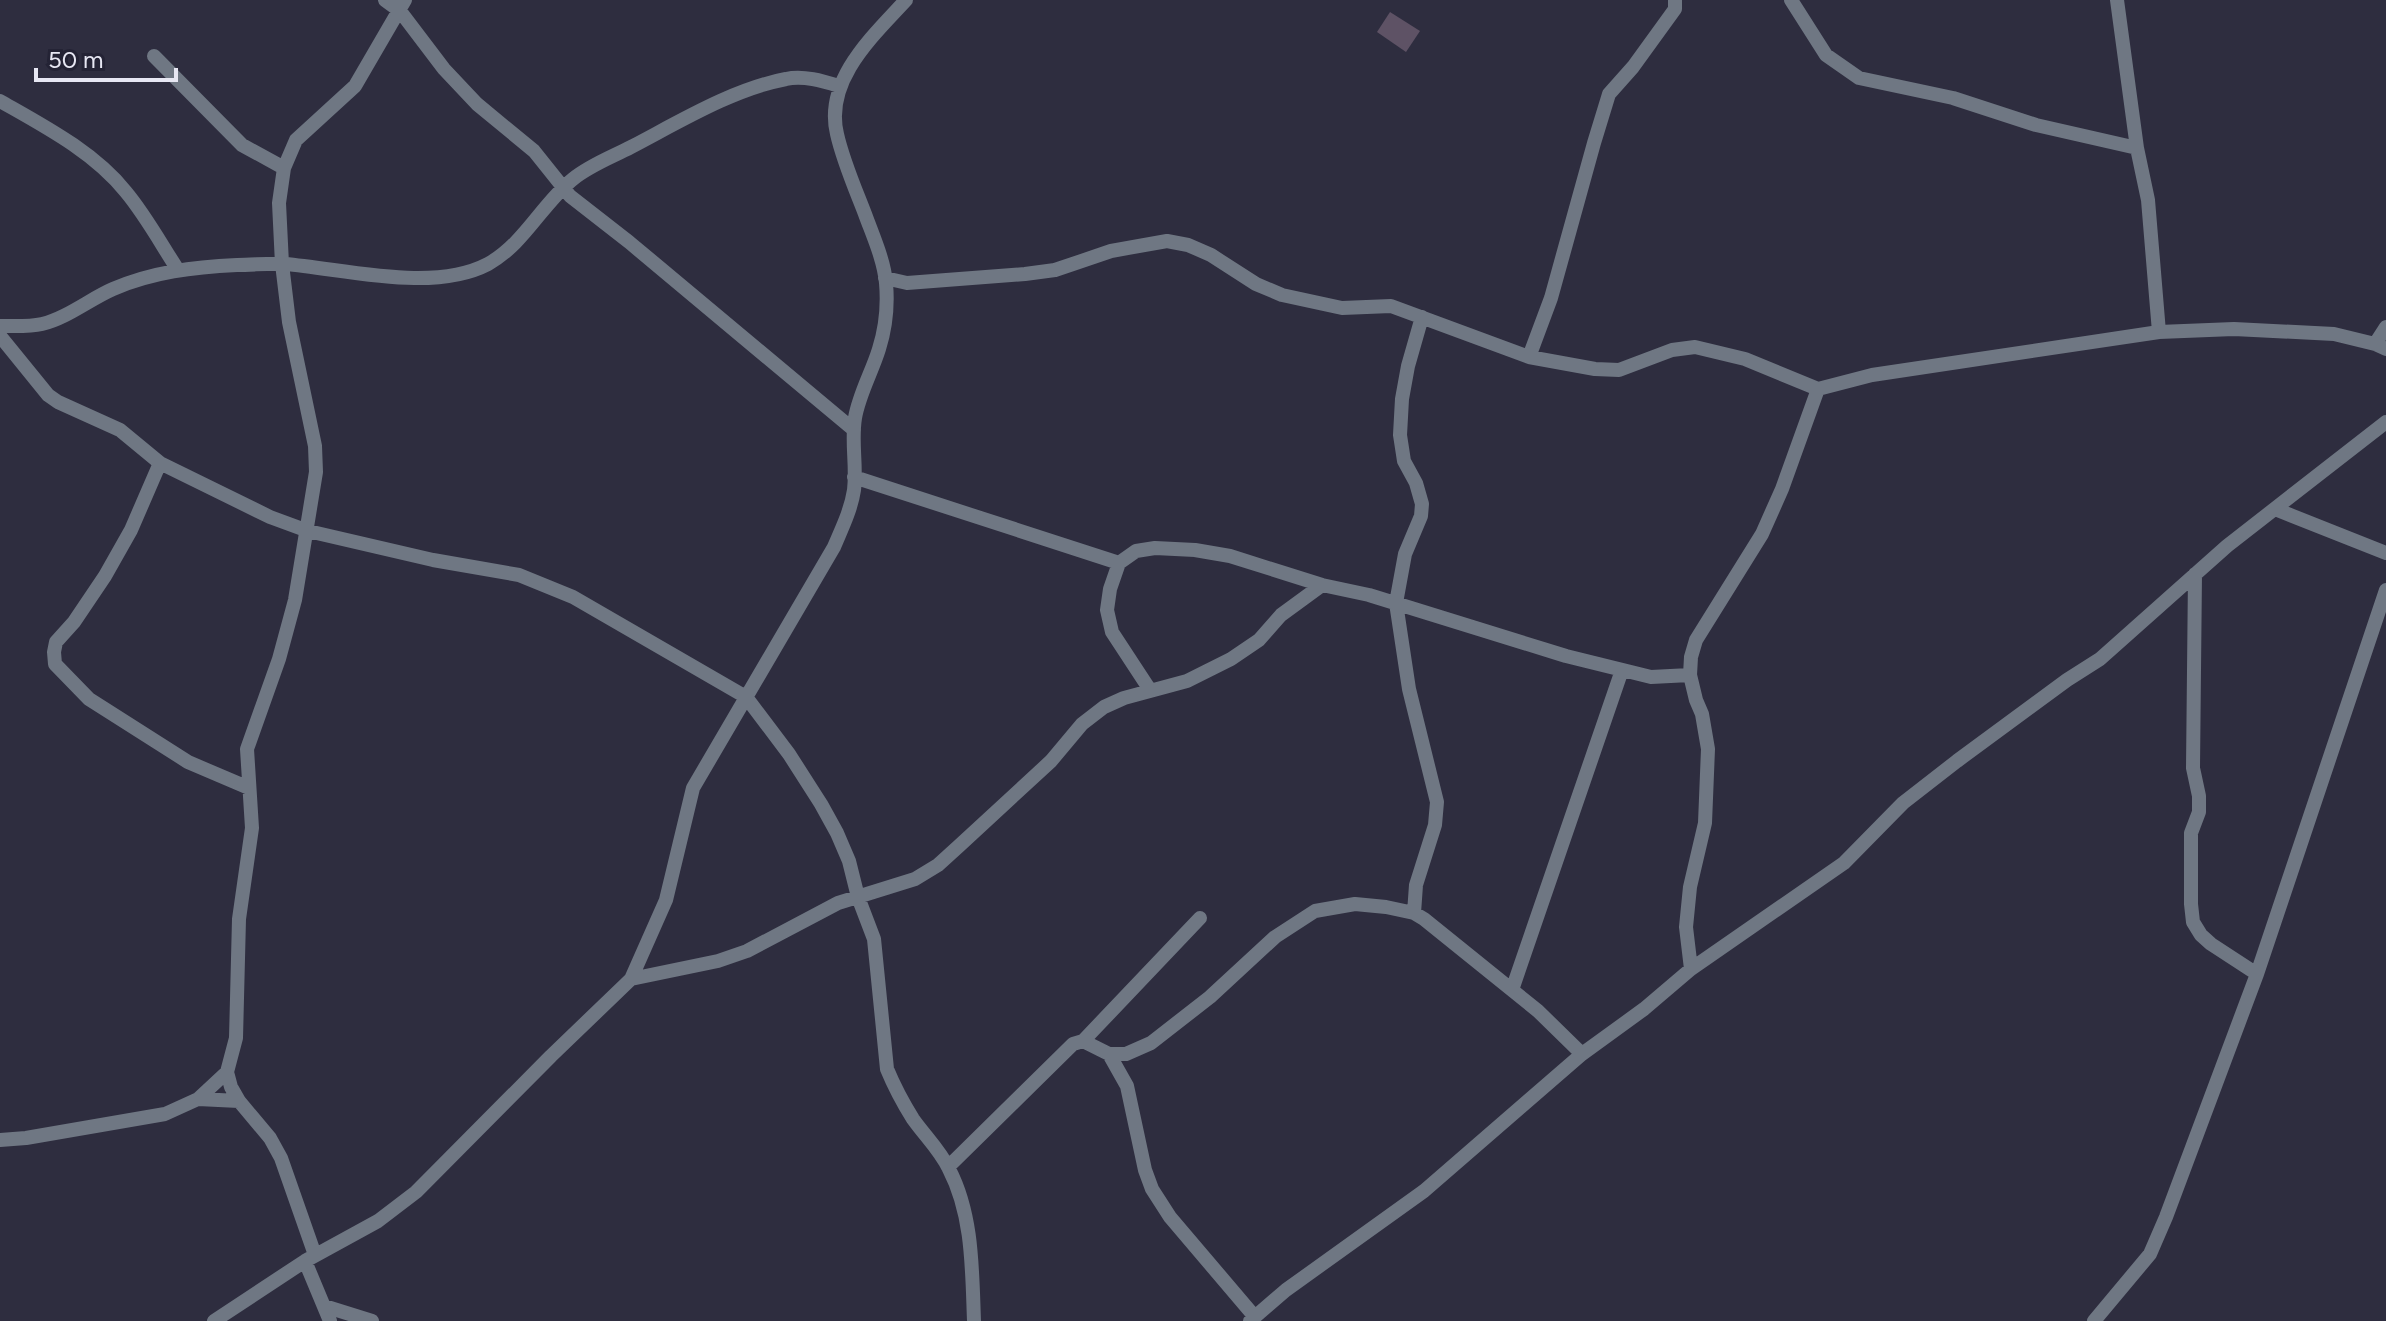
<svg xmlns="http://www.w3.org/2000/svg" width="2386" height="1321" font-family="Figtree,sans-serif">
<style>
.building{fill:#5e5265}
.lines{fill:none;stroke-linecap:round;stroke-linejoin:round}
.minor{stroke:#6f7783;stroke-width:14}
</style>
<rect width="100%" height="100%" fill="#2e2d3f"/>
<path class="building" d="M1390 12 1420 31 1406 52 1377 32Z"/>
<g class="lines">
<path class="minor" d="M385 0 400 11 444 69 477 104 534 151 570 196 629 242 854 430
M1791 0 1826 55 1859 78 1953 98 2036 125 2137 148
M2117 0 2137 148 2148 200 2159 332
M154 56 242 145 284 168
M0 101C44 126 94 152 126 192 146 216 161 244 178 270
M885 278 907 283 1025 274 1055 270 1111 251 1167 241 1188 245 1211 255 1256 284 1282 295 1342 308 1391 306 1529 357 1595 369 1619 370 1672 350 1695 347 1745 359 1818 389 1872 375 2159 332 2234 329 2334 334 2375 344 2386 349
M0 326C14 326 29 327 42 324 67 318 90 299 113 289 152 272 194 267 237 265 253 265 269 263 285 264 345 269 433 293 488 264 524 244 542 204 573 179 590 165 612 157 631 147 679 122 733 89 786 79 803 75 823 81 839 86
M0 336 48 395 58 402 120 430 160 463 270 517 308 531 433 560 519 575 573 597 746 697 789 754 821 804 837 833 849 861 858 897 874 939 887 1069C894 1086 903 1103 913 1119 925 1136 940 1150 949 1169 973 1215 972 1270 974 1321
M2375 344 2386 327
M1529 357 1551 298 1594 143 1609 94 1633 67 1675 9V0
M160 463 131 530 105 576 74 622 56 642 54 652 55 664 89 699 188 762 249 788
M854 477 1119 563
M2275 509 2386 553
M2195 574 2193 768 2199 796V812L2191 833V904L2193 922 2201 935 2211 944 2257 974
M1690 675 1691 657 1696 640 1762 534 1782 489 1818 389
M1150 690 1112 632 1107 610 1110 589 1119 563 1136 551 1155 548 1195 550 1230 556 1322 585 1369 595 1566 656 1651 677 1690 675 1696 700 1702 714 1708 749 1705 823 1690 887 1686 927 1691 969
M1414 913 1416 885 1435 825 1437 802 1409 689 1396 603 1405 554 1421 516 1422 504 1416 483 1404 461 1400 435 1402 399 1408 366 1422 317
M631 979 718 961 747 951 838 903 915 879 938 865 960 845 1051 761 1082 724 1104 707 1124 698 1187 681 1231 659 1259 640 1281 615 1322 585
M1512 990 1622 670
M1083 1041 1200 918
M1109 1054 1127 1086 1145 1170 1152 1189 1170 1217 1255 1317
M198 1099 239 1101
M0 1140 26 1138 165 1114 198 1099 227 1072
M948 1167 1073 1044 1083 1041 1109 1054H1126L1151 1043 1210 997 1275 937 1315 911 1355 904 1386 907 1414 913 1424 919 1538 1011 1582 1054
M315 1255 281 1158 270 1138 239 1101 231 1087 227 1072 236 1038 239 919 252 828 247 749 279 659 295 600 316 472 315 446 289 322 282 264 279 203 284 168 296 140 355 86 405 0
M305 1261 330 1321
M324 1306 372 1321
M214 1321 305 1261 378 1221 416 1192 551 1056 631 979 666 900 693 788 834 547C842 528 851 510 854 490 857 466 851 442 855 418 859 394 872 372 879 349 886 327 888 306 886 283 884 260 873 236 865 214 855 188 843 161 837 134 824 80 873 36 906 0
M1250 1321 1286 1290 1424 1191 1582 1054 1644 1009 1691 969 1844 863 1903 803 1957 761 2067 680 2100 659 2227 546 2386 422
M2094 1321 2150 1254 2166 1217 2257 974 2386 590"/>
</g>
<path d="M36 68v12h140v-12" fill="none" stroke="#e7e7f3" stroke-width="4"/>
<text x="48" y="68" font-size="24" fill="#e7e7f3" stroke="#242335" stroke-width="6" paint-order="stroke">50 m</text>
</svg>
